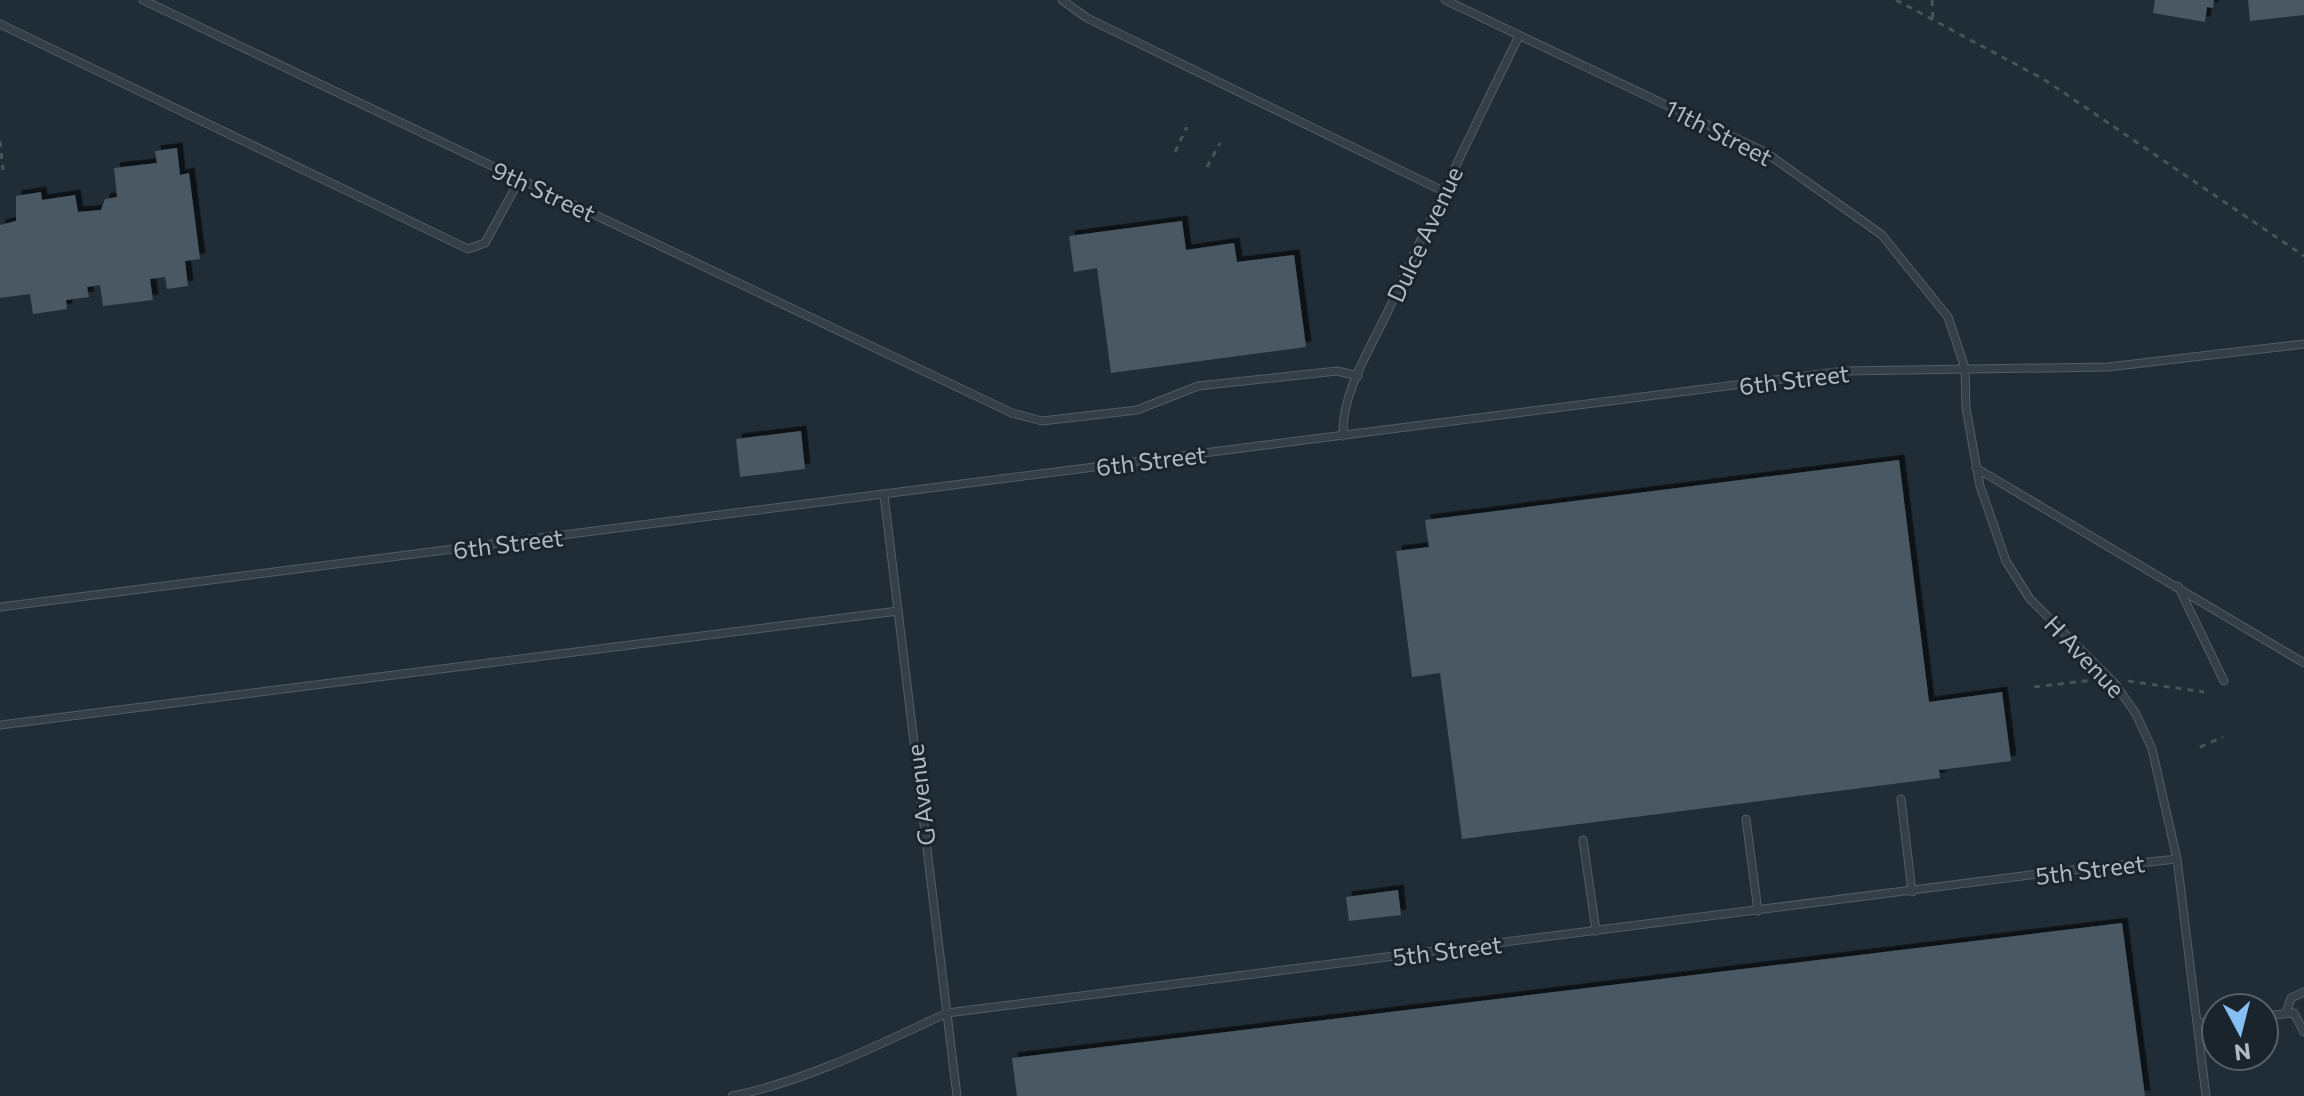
<svg xmlns="http://www.w3.org/2000/svg" width="2304" height="1096" font-family="Commissioner,sans-serif">
<style>
.building{fill:#495862;filter:url(#shadow)}
.lines{fill:none;stroke-linecap:round;stroke-linejoin:round}
.lane-casing{stroke:#525d65;stroke-width:9}
.path{stroke:#435656;stroke-width:3;stroke-dasharray:6 6;stroke-linecap:butt}
.lane{stroke:#343f47;stroke-width:7}
.labels{text-anchor:middle;dominant-baseline:central;stroke-width:6;stroke-linejoin:round;paint-order:stroke}
.street-label{font-size:24px;fill:#afbac4;stroke:#1a242c}
</style>
<defs>
<filter id="shadow"><feDropShadow dx="5.5" dy="-5.5" stdDeviation="0" flood-color="#0009"/></filter>
</defs>
<rect width="100%" height="100%" fill="#212d36"/>
<path class="building" d="M2155 0H2214L2213 8 2207 7 2205 22 2153 13Z
M2248 0H2304V15L2250 21Z
M177 148 180 175 189 173 200 259 185 261 188 286 167 289 165 277 150 279 153 300 103 306 100 285 87 287 89 297 66 300 67 309 33 314 30 294 0 298V225L16 221V196L41 192 42 200 75 195 78 212 101 210 105 199 117 197 114 168 157 163 155 151Z
M1182 221 1186 250 1234 243 1237 262 1294 255 1306 347 1111 373 1097 268 1074 272 1069 236Z
M801 431 805 469 740 477 736 439Z
M1899 460 1929 702 2002 692 2011 761 1939 770 1940 778 1462 839 1440 673 1412 677 1396 551 1429 547 1425 520Z
M1398 890 1401 915 1349 921 1346 897Z
M2122 923 2145 1096H1017L1012 1058Z"/>
<g class="lines">
<g class="lane-casing">
<path id="lane" d="M143 0 1012 413 1042 421 1137 410 1198 386 1337 371 1358 376
M1062 0 1087 18 1443 191
M1445 0 1765 152 1882 235 1948 317 1965 368 1966 408 1980 486 2006 561 2030 599 2116 685 2136 714 2152 749 2177 859 2206 1096
M0 24 468 249 485 243 520 179
M1343 436C1341 394 1370 349 1388 311 1430 219 1474 127 1519 36
M1976 468 2304 663
M884 495 957 1096
M2178 586 2224 681
M0 607 1844 371 2108 367 2304 344
M0 725 898 611
M1901 799 1912 892
M1746 819 1758 911
M1583 840 1596 931
M2286 1013 2291 998 2304 992
M2264 1016 2294 1013 2304 1032
M2198 1023 2216 1021
M732 1096C807 1081 878 1045 947 1013L2054 872 2177 859"/>
</g>
<path class="path" d="M1896 0 2045 80 2304 256
M1932 0 1933 20
M0 141 3 170
M1175 152 1187 127
M1207 167 1220 143
M2128 681 2204 692
M2034 687 2093 680
M2200 747 2223 737"/>
<use href="#lane" class="lane"/>
</g>
<g class="labels">
<g class="street-label">
<text transform="translate(1719 132) rotate(27)">11th Street</text>
<text transform="translate(544 191) rotate(25)">9th Street</text>
<text transform="translate(1424 234) rotate(-65)">Dulce Avenue</text>
<text transform="translate(1794 379) rotate(-7)">6th Street</text>
<text transform="translate(1151 460) rotate(-7)">6th Street</text>
<text transform="translate(508 543) rotate(-7)">6th Street</text>
<text transform="translate(2085 656) rotate(46)">H Avenue</text>
<text transform="translate(920 795) rotate(-97)">G Avenue</text>
<text transform="translate(2090 869) rotate(-7)">5th Street</text>
<text transform="translate(1447 950) rotate(-7)">5th Street</text>
</g>
</g>
<g transform="translate(2240 1032) rotate(173)"><circle r="38" fill="#1a242c" stroke="#566069" stroke-width="2"/>
<path d="M0-6L14 30L0 20L-14 30Z" fill="#85bff2"/>
<text y="-12" font-size="22" font-weight="bold" text-anchor="middle" fill="#afbac4">N</text>
</g>
</svg>
